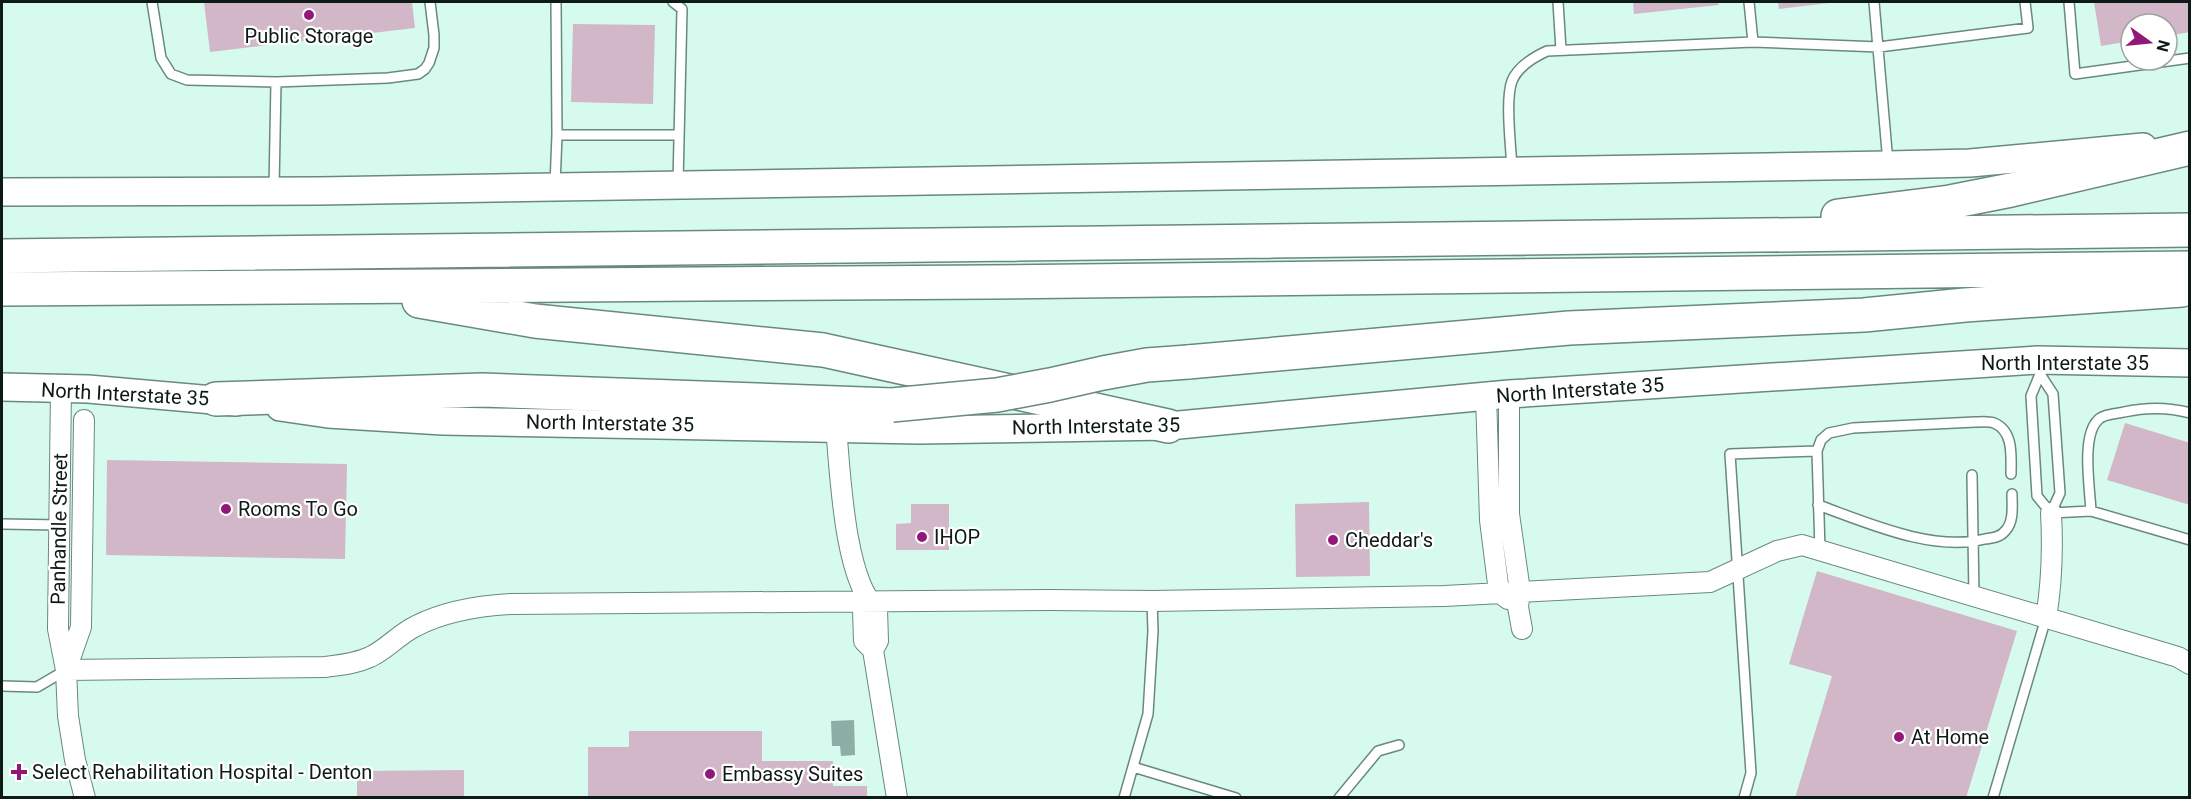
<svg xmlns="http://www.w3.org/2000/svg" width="2191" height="799" font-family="Roboto,sans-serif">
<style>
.water{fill:#8bafa4}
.building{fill:#d2b7c8}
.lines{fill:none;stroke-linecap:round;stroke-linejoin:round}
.service-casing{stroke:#69897f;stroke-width:12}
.minor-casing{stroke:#69897f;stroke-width:22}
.secondary-casing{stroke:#69897f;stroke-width:30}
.motorway-casing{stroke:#69897f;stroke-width:36}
.service{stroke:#fff;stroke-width:9}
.minor{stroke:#fff;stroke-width:20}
.secondary{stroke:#fff;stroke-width:27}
.motorway{stroke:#fff;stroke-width:33}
.motorway-bridge-casing{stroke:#69897f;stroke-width:36;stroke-linecap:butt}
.motorway-bridge{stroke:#fff;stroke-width:33}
.poi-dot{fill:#911876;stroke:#fff;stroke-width:2}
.labels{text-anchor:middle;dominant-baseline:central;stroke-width:4.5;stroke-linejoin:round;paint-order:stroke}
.poi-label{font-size:20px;fill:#0d1a16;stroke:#fff;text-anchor:start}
.street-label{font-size:20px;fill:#0d1a16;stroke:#fff}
</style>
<rect width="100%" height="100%" fill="#d7faef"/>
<path class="water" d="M854 720 855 755 841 756 840 746H832L831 721Z"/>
<path class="building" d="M204 2H412L415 28 210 52Z
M1633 2H1718L1719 5 1634 14Z
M1778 2H1829V3L1779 9Z
M2094 2H2190V32L2167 36V24H2131V41L2101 46Z
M573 24 655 25 653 104 571 102Z
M2125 423 2190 443V505L2107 480Z
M107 460 347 464 345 559 106 555Z
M1369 502 1370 576 1296 577 1295 504Z
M911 504H949V550H896V524L911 523Z
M1817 571 2017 631 1966 798H1795L1832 676 1789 664Z
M629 731H762V761H833V786H867V798H588V747H629Z
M464 770V798H357V771Z"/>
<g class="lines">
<g class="service-casing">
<path id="service" d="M152 2 161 58 171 74 187 80 276 82 388 78 418 74 425 69 429 63 434 48V35L430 2
M673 2 682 9 678 183
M1558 2 1561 50
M1749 2 1753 42
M1874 2 1888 163
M2069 2 2075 74 2190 58
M557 135H679
M1512 169C1511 147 1505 99 1512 81 1518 66 1534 57 1547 51L1753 42 1879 47 2028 28 2025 2
M555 185 557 135 556 2
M274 188 276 82
M2038 362 2040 374 2053 394 2060 493 2051 513
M2040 374 2031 396 2037 496 2051 513
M1817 451 1821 440 1829 433 1853 428 1975 422C1980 422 1989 421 1994 423 2014 431 2011 457 2011 474
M1972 475 1974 596
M1818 505C1868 523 1932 552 1985 539 1993 538 2001 537 2006 530 2014 521 2012 506 2012 494
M2091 511C2090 489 2081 436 2098 420 2103 414 2116 414 2124 412 2147 407 2168 407 2190 413
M2051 513 2091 511 2190 540
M2 524 59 525
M2 686 37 687 66 670
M1133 767 1236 798
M1124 798 1148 714 1153 631 1152 601
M1339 798 1378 751 1399 745
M1744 798 1751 773 1730 454 1817 451 1820 550
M1993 798 2046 618"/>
</g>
<g class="minor-casing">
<path id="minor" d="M61 388 58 629 66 670 68 716 75 760 85 798
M1509 394V514L1520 591 1518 607 1522 629
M1486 396 1490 520 1499 592 1508 599
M836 427C840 469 844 582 877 609L878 641 873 650
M869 602 863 610 864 641 873 650 897 798
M2046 618C2052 582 2053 549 2051 513
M66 670 325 667C340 665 355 664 370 657 386 650 399 634 416 626 445 611 477 606 510 604L1050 600 1152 601 1444 596 1710 582 1777 551 1802 545 2178 657 2190 664
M66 670 81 627 84 420"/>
</g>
<g class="secondary-casing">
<path id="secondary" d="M2 192 319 191 1889 165 1970 163 2143 147
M2 387 88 389 236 402
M280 407 328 414 443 421 919 430 1168 426 1509 394 2038 360 2190 363"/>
</g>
<g class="motorway-casing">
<path id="motorway" d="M1838 216 1950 202 2011 190 2190 148
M2 256 2190 230
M2 289 990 282 2190 268
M419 301 535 321 823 350 1168 426
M1188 362 1569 328 1864 315 1965 305 2182 290
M216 399 482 390 892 405"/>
</g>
<use href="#service" class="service"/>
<use href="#minor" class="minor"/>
<use href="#secondary" class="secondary"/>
<use href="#motorway" class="motorway"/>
<g class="motorway-bridge-casing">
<path id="motorway-bridge" d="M892 405 997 395 1050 385 1103 373 1147 365 1188 362"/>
</g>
<use href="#motorway-bridge" class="motorway-bridge"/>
</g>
<g class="poi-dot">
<circle cx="309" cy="15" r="6"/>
<circle cx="226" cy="509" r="6"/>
<circle cx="922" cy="537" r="6"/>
<circle cx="1333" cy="540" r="6"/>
<circle cx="1899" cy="737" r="6"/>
<path d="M16 763h6v6h6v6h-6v6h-6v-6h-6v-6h6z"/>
<circle cx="710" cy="774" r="6"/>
</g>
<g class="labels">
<g class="poi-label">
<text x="309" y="36" text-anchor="middle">Public Storage</text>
<text x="238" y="509">Rooms To Go</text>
<text x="934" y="537">IHOP</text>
<text x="1345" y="540">Cheddar's</text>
<text x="1911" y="737">At Home</text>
<text x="32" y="772">Select Rehabilitation Hospital - Denton</text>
<text x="722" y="774">Embassy Suites</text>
</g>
<g class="street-label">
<text x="2065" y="363">North Interstate 35</text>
<text transform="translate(1580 390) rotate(-4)">North Interstate 35</text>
<text transform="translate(125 394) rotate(3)">North Interstate 35</text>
<text transform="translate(610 423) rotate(1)">North Interstate 35</text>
<text transform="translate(1096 426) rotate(-1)">North Interstate 35</text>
<text transform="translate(59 529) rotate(-89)">Panhandle Street</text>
</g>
</g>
<rect width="2191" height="799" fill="none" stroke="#0d1a16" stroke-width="6"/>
<g transform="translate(2149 42) rotate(105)"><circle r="28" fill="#ffffff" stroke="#9ea3a2" stroke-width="1.5"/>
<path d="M0-4.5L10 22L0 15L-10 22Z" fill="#911876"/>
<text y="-9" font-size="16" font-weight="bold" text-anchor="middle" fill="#0d1a16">N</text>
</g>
</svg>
